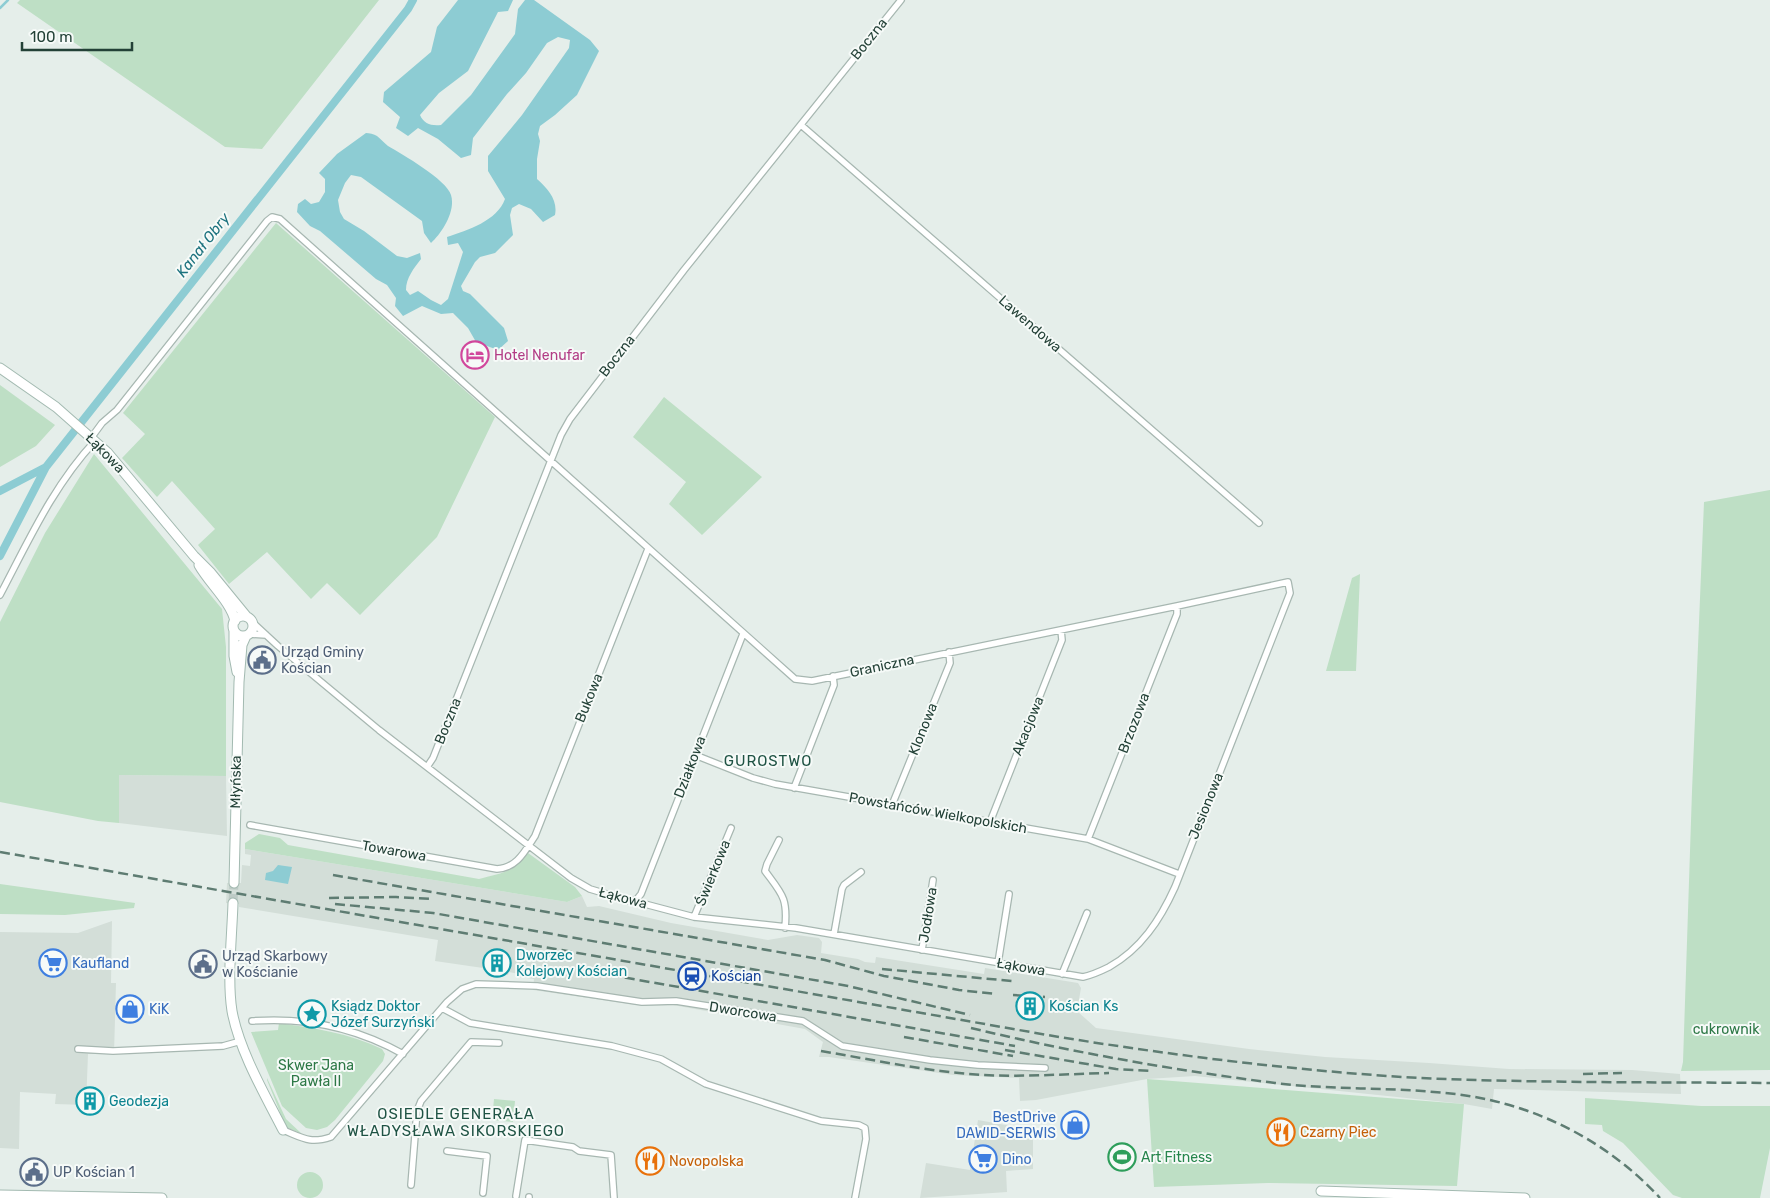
<svg xmlns="http://www.w3.org/2000/svg" width="1770" height="1198" font-family="Rubik,sans-serif">
<style>
.built{fill:#d3ded8}
.green{fill:#bedfc5}
.water{fill:#8dccd3}
.lines{fill:none;stroke-linecap:round;stroke-linejoin:round}
.stream{stroke:#8dccd3;stroke-width:2.5}
.canal{stroke:#8dccd3;stroke-width:8}
.secondary-tunnel{stroke:#becbc6;stroke-width:9;stroke-dasharray:9 4.5;stroke-linecap:butt}
.street-casing{stroke:#a7b7b1;stroke-width:8}
.secondary-casing{stroke:#a3bab1;stroke-width:11}
.street{stroke:#fff;stroke-width:5.5}
.secondary{stroke:#fff;stroke-width:9}
.rail{stroke:#5e7c72;stroke-width:2.5;stroke-dasharray:10 5;stroke-linecap:butt}
.labels{text-anchor:middle;dominant-baseline:central;stroke-width:4;stroke-linejoin:round;paint-order:stroke}
.street-label{font-size:14px;fill:#234137;stroke:#f6faf8}
.hotel-label{font-size:14px;fill:#b23c85;stroke:#f6faf8;text-anchor:start}
.service-label{font-size:14px;fill:#4e5e75;stroke:#f6faf8;text-anchor:start}
.culture-label{font-size:14px;fill:#0d838f;stroke:#f6faf8;text-anchor:start}
.shop-label{font-size:14px;fill:#366cbe;stroke:#f6faf8;text-anchor:start}
.transit-label{font-size:14px;fill:#164399;stroke:#f6faf8;text-anchor:start}
.park-label{font-size:14px;fill:#2d7846;stroke:#f6faf8}
.food-label{font-size:14px;fill:#c56008;stroke:#f6faf8;text-anchor:start}
.leisure-label{font-size:14px;fill:#27864d;stroke:#f6faf8;text-anchor:start}
.water-label{font-size:15px;font-style:italic;fill:#1c727e;stroke:#f6faf8}
.neighbourhood-label{font-size:15px;letter-spacing:1px;fill:#1f5344;stroke:#f6faf8}
</style>
<rect width="100%" height="100%" fill="#e5eeea"/>
<path class="built" d="M119 775 226 776 227 836 119 823Z
M245 849 567 902 582 896 587 907 599 906 671 923 768 940 797 935 819 938 822 942 821 953 858 959 865 962 875 963 876 957 984 974 985 968 1078 983 1081 988 1077 1011 1096 1028 1249 1049 1325 1057 1429 1063 1509 1069 1632 1070 1680 1074 1681 1094 1494 1089 1492 1109 1464 1104 1195 1076 1147 1079 1036 1100 1020 1101 1019 1078 953 1075 829 1057H819L823 1042 805 1029 673 1005 644 1006 533 990 534 979 519 977V974L509 972 508 975 500 973V971L483 970V968L435 961 438 940 239 907V904L226 903 227 883H241L242 865 250 866 251 855 245 854Z
M112 921 111 983H116L114 1054H88L86 1105 55 1104 56 1094 20 1092 19 1149 0 1148V932L78 933Z
M978 1120 1033 1130V1169L1006 1171 1007 1192 920 1198 926 1163 970 1170Z"/>
<path class="green" d="M20 0H379L262 149 225 147 17 3Z
M276 223 495 417 437 537 360 615 327 583 311 599 267 552 229 584 198 545 215 529 172 481 157 497 122 458 145 434 123 413Z
M0 385 55 425 36 446 0 467Z
M664 397 762 477 702 535 669 504 686 482 633 437Z
M94 454 222 609 226 647V776L119 775V823L98 821 0 802V622L45 533Z
M1770 490V1070L1681 1071 1683 1062 1692 791 1704 502Z
M1360 574 1356 671H1326L1352 578Z
M259 834 280 838 288 845 479 879C502 872 512 874 528 853L575 887 582 896 567 902 245 849V843Z
M0 884 135 903 134 908 65 915 0 914Z
M279 1023C314 1028 349 1033 382 1049L385 1054 383 1061 335 1120 327 1127 317 1130 306 1128 282 1106 251 1032 278 1030Z
M267 1078 286 1119 302 1134 286 1127 267 1080Z
M1147 1079 1464 1104 1457 1186 1268 1183 1154 1187Z
M1585 1098 1701 1106H1770V1148L1760 1198H1682L1673 1195 1623 1143 1603 1131 1602 1125 1585 1124Z
M494 1099 515 1101 513 1122 492 1120Z
M297 1185a13 13 0 1 1 26 0a13 13 0 1 1-26 0Z"/>
<path class="water" d="M458 0H513L508 11 498 12 468 71 439 93 420 115C424 124 431 126 441 125L471 95 515 34 518 9 525 0H534L590 40 599 51 577 95 555 115 540 126 538 134 540 141 537 159V179C548 189 558 200 555 215L543 222 531 209 519 204 512 208 510 215 513 235 495 253 480 257 475 262 461 286 463 291 470 294 504 328 508 341 498 350 476 342 468 328 453 313 441 314 422 306 403 316 395 306 396 298 387 285 376 279 320 231 310 226 297 212 298 204 305 199 311 204 319 202 325 192V179L319 173 337 154 366 133C369 133 374 134 377 136 381 139 384 143 388 146 402 154 447 180 451 195 456 211 442 233 431 243L424 233 422 221 361 177 351 175 345 183 338 200 340 212 344 219 364 231 397 256 407 258 420 253 421 259C414 268 406 278 406 290L410 295 418 291 431 300 441 305 448 299 463 252 458 243 448 245 447 237C468 230 497 221 505 199L488 171V156L522 115 569 48 570 40 558 37 547 43 526 73 507 94 473 138 471 155 461 158 438 139 418 128 408 136 396 128 400 117 383 102 384 92 431 52 437 27Z
M278 865 292 867 288 884 265 880 266 873 273 871Z"/>
<g class="lines">
<path class="stream" d="M0 8 8 0"/>
<path class="canal" d="M0 491 46 467 408 9 413 0
M0 556 46 467"/>
<path class="secondary-tunnel" d="M233 903 234 883"/>
<g class="street-casing">
<path id="street" d="M801 125 1259 523
M91 438 102 423 117 410 267 221 272 217 280 219 795 679 812 681 1177 606 1288 582 1290 593 1175 887C1160 920 1141 949 1109 967 1101 971 1092 975 1083 977L796 928 694 917 641 903 637 899 630 901 590 889 571 878 379 730 278 646 252 622
M0 595C28 542 53 486 95 441
M249 634 266 635
M695 755 753 778 775 784 1088 839 1179 874
M427 767 433 758 561 435 570 419 684 270 901 0
M794 788 834 685 833 676
M892 805 950 663 949 652
M990 822 1062 640 1061 630
M250 825 497 869C517 868 525 851 535 836L648 549
M1088 839 1177 614V606
M779 840 767 864 765 871C782 894 788 898 785 928
M637 899 641 894 743 634
M694 917 731 828
M834 934 842 889 844 885 861 872
M922 950 933 880
M998 963 1009 894
M1062 974 1087 913
M442 1008 470 1023 612 1046 661 1059 706 1084 821 1121 859 1125 865 1128 866 1139 855 1198
M252 1021C305 1017 357 1028 403 1054
M78 1049 113 1051 223 1046 241 1041
M283 1130C303 1138 310 1144 331 1137L447 1002 462 989 476 984 537 986 642 1002 676 1001 803 1021 842 1046 930 1060 978 1065 1045 1068
M447 1151 487 1156 483 1193
M411 1185 417 1111 421 1101 471 1042 499 1043
M516 1196 525 1140 573 1147 579 1151 611 1155 614 1198
M529 1198V1197"/>
</g>
<g class="secondary-casing">
<path id="secondary" d="M0 368 56 407 107 452 194 556 211 573 247 617
M199 565C209 583 231 602 235 621
M233 626a10 10 0 1 1 20 0a10 10 0 1 1-20 0Z
M234 631V656L237 672
M234 883 239 682 242 645 246 636
M233 903C232 935 227 980 232 1011 239 1050 265 1095 283 1130
M1321 1191 1525 1198
M0 1195 162 1198"/>
</g>
<use href="#street" class="street"/>
<use href="#secondary" class="secondary"/>
<path class="rail" d="M0 852 1059 1037C1178 1056 1298 1071 1419 1078 1536 1083 1653 1082 1770 1083
M333 875 825 960 884 976 959 990 996 994
M329 898 396 897 432 899
M335 904 433 913 848 986 970 1015
M882 969 1012 981
M610 975 1015 1046
M1013 995 1045 997
M971 1028C1071 1052 1173 1070 1275 1083 1332 1090 1388 1087 1445 1093 1526 1100 1604 1137 1660 1198
M904 1037 1013 1056
M1005 1050 1116 1069 1153 1071
M821 1051C875 1060 929 1072 984 1075 1025 1077 1067 1074 1109 1073
M1583 1074 1622 1073"/>
</g>
<defs>
<g id="hotel-ring" transform="scale(1.4375)"><circle r="9.5" fill="#f6faf8" stroke="#d1479c" stroke-width="1.5"/><path d="M-6-4.5h1.5V1H6V5H4.5V3h-9V5H-6ZM-4 0a1.8 1.8 0 1 1 3.6 0ZM.5 0V-2.5h3Q6-2.5 6 0Z" fill="#d1479c"/></g>
<g id="civic-ring" transform="scale(1.4375)"><circle r="9.5" fill="#f6faf8" stroke="#5c6f8a" stroke-width="1.5"/><path d="M-.6-6.5H3V-4.5H.6V-3L4-1V1h2V6H-6V1h2V-1L-.6-3ZM-1.2 2.5V6h2.4V2.5Z" fill="#5c6f8a"/></g>
<g id="supermarket-ring" transform="scale(1.4375)"><circle r="9.5" fill="#f6faf8" stroke="#3f7fe0" stroke-width="1.5"/><path d="M-6-5.5h2.5l.6 2H6L4.5 2H-2.5L-4.4-4H-6ZM-1.5 3.2a1.3 1.3 0 1 0 .1 0ZM3 3.2a1.3 1.3 0 1 0 .1 0Z" fill="#3f7fe0"/></g>
<g id="building-ring" transform="scale(1.4375)"><circle r="9.5" fill="#f6faf8" stroke="#0f9aa8" stroke-width="1.5"/><path d="M-4-6H4V6H1V3H-1V6H-4ZM-2.5-4.3h1.7v1.8h-1.7ZM.8-4.3h1.7v1.8H.8ZM-2.5-1h1.7V.8h-1.7ZM.8-1h1.7V.8H.8Z" fill="#0f9aa8"/></g>
<g id="station-ring" transform="scale(1.4375)"><circle r="9.5" fill="#f6faf8" stroke="#1a4fb4" stroke-width="1.5"/><path d="M-3-6H3Q5-6 5-4V2Q5 4 3 4L4.5 6H3L1.5 4h-3L-3 6H-4.5L-3 4Q-5 4-5 2V-4Q-5-6-3-6ZM-3.5-4v3h7v-3ZM-3.5 1v1.5H-2V1ZM2 1v1.5H3.5V1Z" fill="#1a4fb4"/></g>
<g id="shop-ring" transform="scale(1.4375)"><circle r="9.5" fill="#f6faf8" stroke="#3f7fe0" stroke-width="1.5"/><path d="M-5-2.5h2.3a2.7 3.5 0 0 1 5.4 0H5L5.5 6h-11ZM-1.5-2.5h3a1.5 2.3 0 0 0-3 0Z" fill="#3f7fe0"/></g>
<g id="sight-ring" transform="scale(1.4375)"><circle r="9.5" fill="#f6faf8" stroke="#0f9aa8" stroke-width="1.5"/><path d="M0-6L1.8-2.2L6-1.7L2.9 1.2L3.7 5.4L0 3.3L-3.7 5.4L-2.9 1.2L-6-1.7L-1.8-2.2Z" fill="#0f9aa8"/></g>
<g id="restaurant-ring" transform="scale(1.4375)"><circle r="9.5" fill="#f6faf8" stroke="#e8710a" stroke-width="1.5"/><path d="M-5-6h1v4h1v-4h1v4h1v-4h1v5L-1.5 .5V6h-2V.5L-5-1ZM5-6V6H3V1.5H1.5Q1.5-4 5-6Z" fill="#e8710a"/></g>
<g id="stadium-ring" transform="scale(1.4375)"><circle r="9.5" fill="#f6faf8" stroke="#2e9e5b" stroke-width="1.5"/><path d="M0-5a6.5 5 0 1 0 0 10a6.5 5 0 1 0 0-10ZM-3.5-1.8h7v3.6h-7Z" fill="#2e9e5b"/></g>
</defs>
<g fill-rule="evenodd">
<use href="#hotel-ring" x="475" y="355"/>
<use href="#civic-ring" x="262" y="660"/>
<use href="#supermarket-ring" x="53" y="963"/>
<use href="#building-ring" x="497" y="963"/>
<use href="#civic-ring" x="203" y="964"/>
<use href="#station-ring" x="692" y="976"/>
<use href="#building-ring" x="1030" y="1006"/>
<use href="#shop-ring" x="130" y="1009"/>
<use href="#sight-ring" x="312" y="1014"/>
<use href="#building-ring" x="90" y="1101"/>
<use href="#shop-ring" x="1075" y="1125"/>
<use href="#restaurant-ring" x="1281" y="1132"/>
<use href="#stadium-ring" x="1122" y="1157"/>
<use href="#supermarket-ring" x="983" y="1159"/>
<use href="#restaurant-ring" x="650" y="1161"/>
<use href="#civic-ring" x="34" y="1172"/>
</g>
<g class="labels">
<g class="street-label">
<text transform="translate(869 39) rotate(-51)">Boczna</text>
<text transform="translate(1030 324) rotate(41)">Lawendowa</text>
<text transform="translate(617 356) rotate(-52)">Boczna</text>
<text transform="translate(105 453) rotate(46)">Łąkowa</text>
<text transform="translate(882 666) rotate(-12)">Graniczna</text>
<text transform="translate(589 698) rotate(-68)">Bukowa</text>
<text transform="translate(448 721) rotate(-68)">Boczna</text>
<text transform="translate(1134 723) rotate(-69)">Brzozowa</text>
<text transform="translate(1028 726) rotate(-68)">Akacjowa</text>
<text transform="translate(923 729) rotate(-68)">Klonowa</text>
<text transform="translate(690 767) rotate(-69)">Działkowa</text>
<text transform="translate(236 782) rotate(-89)">Młyńska</text>
<text transform="translate(1206 806) rotate(-68)">Jesionowa</text>
<text transform="translate(938 813) rotate(10)">Powstańców Wielkopolskich</text>
<text transform="translate(394 851) rotate(10)">Towarowa</text>
<text transform="translate(713 873) rotate(-68)">Świerkowa</text>
<text transform="translate(623 898) rotate(15)">Łąkowa</text>
<text transform="translate(928 915) rotate(-81)">Jodłowa</text>
<text transform="translate(1021 967) rotate(10)">Łąkowa</text>
<text transform="translate(743 1012) rotate(9)">Dworcowa</text>
</g>
<g class="hotel-label">
<text x="494" y="355">Hotel Nenufar</text>
</g>
<g class="service-label">
<text x="281" y="652">Urząd Gminy<tspan x="281" dy="16">Kościan</tspan></text>
<text x="222" y="956">Urząd Skarbowy<tspan x="222" dy="16">w Kościanie</tspan></text>
<text x="53" y="1172">UP Kościan 1</text>
</g>
<g class="culture-label">
<text x="516" y="955">Dworzec<tspan x="516" dy="16">Kolejowy Kościan</tspan></text>
<text x="331" y="1006">Ksiądz Doktor<tspan x="331" dy="16">Józef Surzyński</tspan></text>
<text x="1049" y="1006">Kościan Ks</text>
<text x="109" y="1101">Geodezja</text>
</g>
<g class="shop-label">
<text x="72" y="963">Kaufland</text>
<text x="149" y="1009">KiK</text>
<text x="1056" y="1117" text-anchor="end">BestDrive<tspan x="1056" dy="16">DAWID-SERWIS</tspan></text>
<text x="1002" y="1159">Dino</text>
</g>
<g class="transit-label">
<text x="711" y="976">Kościan</text>
</g>
<g class="park-label">
<text x="1726" y="1029">cukrownik</text>
<text x="316" y="1065">Skwer Jana<tspan x="316" dy="16">Pawła II</tspan></text>
</g>
<g class="food-label">
<text x="1300" y="1132">Czarny Piec</text>
<text x="669" y="1161">Novopolska</text>
</g>
<g class="leisure-label">
<text x="1141" y="1157">Art Fitness</text>
</g>
<g class="water-label">
<text transform="translate(203 245) rotate(-52)">Kanał Obry</text>
</g>
<g class="neighbourhood-label">
<text x="768" y="761">GUROSTWO</text>
<text x="456" y="1114">OSIEDLE GENERAŁA<tspan x="456" dy="17">WŁADYSŁAWA SIKORSKIEGO</tspan></text>
</g>
</g>
<path d="M22 42v8h110v-8" fill="none" stroke="#234137" stroke-width="2.5"/>
<text x="30" y="42" font-size="15" fill="#234137" stroke="#f6faf8" stroke-width="4" paint-order="stroke">100 m</text>
</svg>
